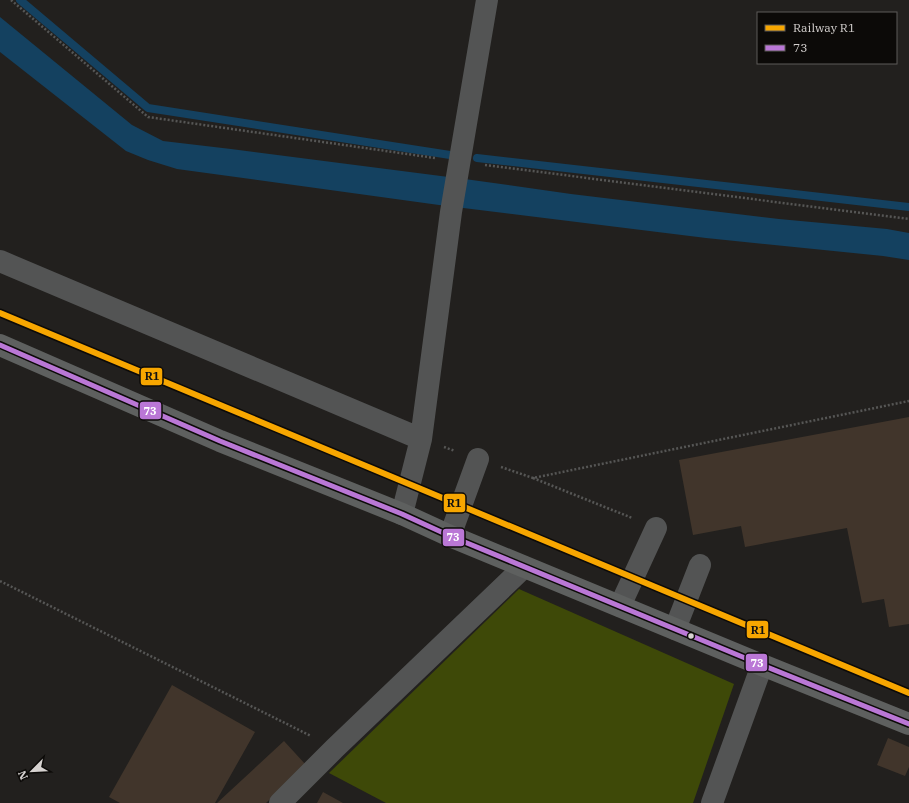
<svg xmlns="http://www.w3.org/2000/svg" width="909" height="803" font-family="'IBM Plex Serif',serif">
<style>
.green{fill:#3e4908}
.water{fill:#144160}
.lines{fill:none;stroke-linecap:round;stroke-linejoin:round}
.stream{stroke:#144160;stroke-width:8}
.building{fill:#41352b}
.path{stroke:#565655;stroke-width:2.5;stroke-dasharray:2 2;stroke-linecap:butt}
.street{stroke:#535454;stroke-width:22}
.secondary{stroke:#5e605f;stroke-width:22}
.bus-1-casing{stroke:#0c0a08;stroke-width:8}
.bus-1{stroke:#ba77d6;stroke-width:5}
.rail-1-casing{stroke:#0c0a08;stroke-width:9}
.rail-1{stroke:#f7a600;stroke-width:6}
.bus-dot{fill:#d6d2d0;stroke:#0c0a08;stroke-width:1.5}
.line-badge{stroke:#0c0a08;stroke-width:1.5}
.badge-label{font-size:11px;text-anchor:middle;font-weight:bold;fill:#fff}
.pale-badge-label{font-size:11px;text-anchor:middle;font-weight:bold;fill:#111}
</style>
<rect width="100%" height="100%" fill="#22201e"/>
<path class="green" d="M519 589 734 684 693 803H386L329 773Z"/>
<path class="water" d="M0 17 132 125 163 141 231 149 472 180 571 194 779 219 887 229 909 233V260L883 256 706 238 439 205 177 169 148 160 126 151 0 52Z"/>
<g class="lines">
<path class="stream" d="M20 0 148 108 450 155
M477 158 909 207"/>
</g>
<path class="building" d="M909 417V624L889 627 884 599 862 603 847 528 745 547 741 526 693 535 679 460Z
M172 685 255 732 215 803H120L109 797Z
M888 738 909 747V767L905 776 877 765Z
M284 741 306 765 266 803H217Z
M323 792 343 803H317Z"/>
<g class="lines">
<path class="path" d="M11 0 148 117 435 158
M485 165 909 219
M444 447 455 451
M501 467 533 478 909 401
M533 478 632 518
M0 581 311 736"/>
<path class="street" d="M0 261 421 439
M402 514 421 439 451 212 487 0
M450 536 478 459
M620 606 656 528
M675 629 700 565
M280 803 335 748 524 567
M712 803 762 665"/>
<path class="secondary" d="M0 345 220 441 402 514 450 536 762 665 909 724"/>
<g class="bus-1-casing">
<path id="bus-1" d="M0 345 220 441 402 514 450 536 762 665 909 724"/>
</g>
<use href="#bus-1" class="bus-1"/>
<g class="rail-1-casing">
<path id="rail-1" d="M0 313 909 693"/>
</g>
<use href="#rail-1" class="rail-1"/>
</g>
<circle class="bus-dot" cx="691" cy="636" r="3.5"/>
<g class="line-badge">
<rect x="140" y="367" width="23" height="19" rx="4" fill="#f7a600"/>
<rect x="139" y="401" width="23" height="19" rx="4" fill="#ba77d6"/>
<rect x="443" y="493" width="23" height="20" rx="4" fill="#f7a600"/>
<rect x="442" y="528" width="23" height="19" rx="4" fill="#ba77d6"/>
<rect x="746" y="620" width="23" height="19" rx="4" fill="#f7a600"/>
<rect x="745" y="653" width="23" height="19" rx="4" fill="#ba77d6"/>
</g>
<g class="badge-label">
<text x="150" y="415">73</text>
<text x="453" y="541">73</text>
<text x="757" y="667">73</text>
</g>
<g class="pale-badge-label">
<text x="152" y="380">R1</text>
<text x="454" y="507">R1</text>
<text x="758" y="634">R1</text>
</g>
<rect x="757" y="12" width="140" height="52" fill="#0c0a08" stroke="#5d5a58"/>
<rect x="765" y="25" width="20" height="6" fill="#f7a600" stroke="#5d5a58"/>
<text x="793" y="32" font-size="12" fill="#d6d2d0">Railway R1</text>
<rect x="765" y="45" width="20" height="6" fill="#ba77d6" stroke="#5d5a58"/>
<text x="793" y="52" font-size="12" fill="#d6d2d0">73</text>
<g transform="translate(32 771) rotate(246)" stroke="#0c0a08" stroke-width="3" paint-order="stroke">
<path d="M0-3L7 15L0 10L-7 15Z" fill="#d6d2d0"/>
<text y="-6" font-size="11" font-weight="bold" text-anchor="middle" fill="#d6d2d0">N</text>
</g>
</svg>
